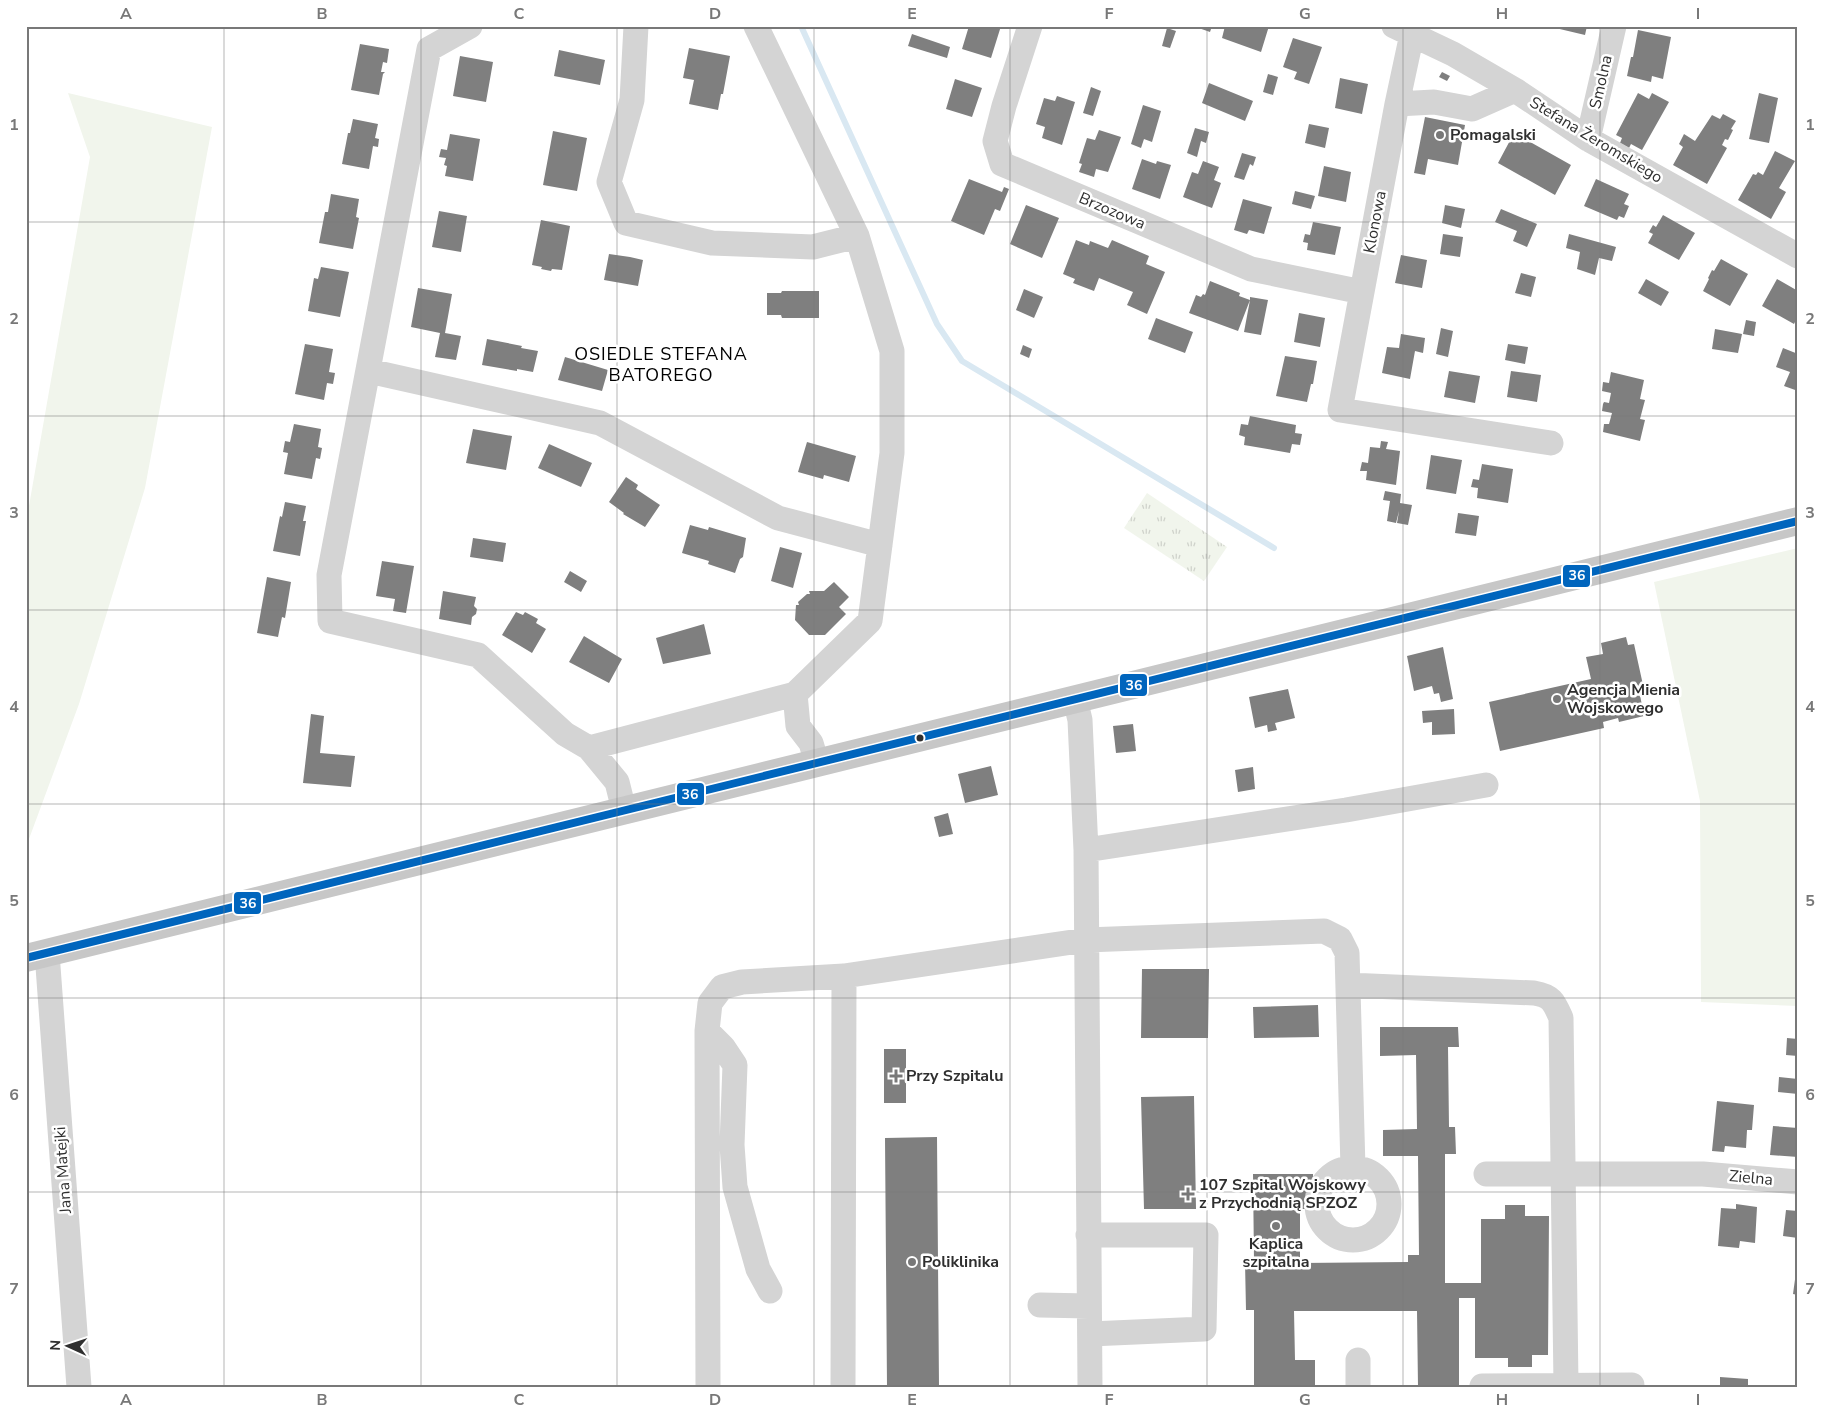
<svg xmlns="http://www.w3.org/2000/svg" width="1824" height="1413" font-family="'Nunito Sans',sans-serif">
<style>
.grass{fill:#f1f5ec}
.park{fill:url(#park-tufts)}
.lines{fill:none;stroke-linecap:round;stroke-linejoin:round}
.stream{stroke:#d9e8f2;stroke-width:6}
.building{fill:#7f7f7f}
.minor{stroke:#d4d4d4;stroke-width:25}
.major{stroke:#c7c7c7;stroke-width:28}
.bus-1-casing{stroke:#fff;stroke-width:11}
.bus-1{stroke:#0065bd;stroke-width:8}
.grid{fill:none;stroke:#787878;stroke-width:1;stroke-opacity:0.55}
.poi-dot{fill:#787878;stroke:#fff;stroke-width:2}
.bus-dot{fill:#2f2f2f;stroke:#fff;stroke-width:2}
.labels{text-anchor:middle;dominant-baseline:central;stroke-width:5;stroke-linejoin:round;paint-order:stroke}
.street-label{font-size:16px;fill:#2f2f2f;stroke:#fff}
.poi-label{font-size:16px;font-weight:bold;fill:#2f2f2f;stroke:#fff;text-anchor:start}
.neighbourhood-label{font-size:18px;letter-spacing:1px;fill:#000;stroke:#fff}
.line-badge{stroke:#fff;stroke-width:2}
.badge-label{font-size:14px;text-anchor:middle;font-weight:bold;fill:#fff}
.neatline{fill:none;stroke:#787878;stroke-width:2}
.grid-label{font-size:16px;text-anchor:middle;font-weight:bold;fill:#787878}
</style>
<defs>
<pattern id="park-tufts" width="24" height="20" patternUnits="userSpaceOnUse" patternTransform="scale(1.25)"><rect width="24" height="20" fill="#f1f5ec"/><path d="M3 7l-1-3M5 7V3M7 7l1-3M15 17l-1-3M17 17v-4M19 17l1-3" fill="none" stroke="#cfd2cb"/></pattern>
</defs>
<rect width="100%" height="100%" fill="#fff"/>
<path class="grass" d="M68 93 212 127 145 488 79 704 26 847V523L90 157Z
M1798 548V1006L1701 1002 1700 801 1654 582Z"/>
<path class="park" d="M1147 493 1227 547 1204 581 1124 528Z"/>
<g class="lines">
<path class="stream" d="M801 26 937 324 962 361 1274 548"/>
</g>
<path class="building" d="M969 26H1001L991 58 962 49Z
M1193 26H1212L1210 32Z
M1225 26H1269L1261 52 1222 38Z
M1547 26H1587L1585 35Z
M1167 28 1176 31 1170 48 1162 46Z
M1638 30 1671 37 1663 79 1652 76 1651 82 1627 76 1631 57H1633Z
M912 34 950 47 947 58 908 46Z
M1293 38 1322 47 1309 84 1294 79 1297 72 1283 67Z
M360 44 389 49 387 63 383 62 381 72H385L383 74 379 95 351 90Z
M689 48 730 56 723 94H721L718 110 689 104 694 80 683 78Z
M559 50 605 60 600 85 554 76Z
M460 56 493 62 486 102 453 96Z
M1442 72 1450 76 1447 81 1439 77Z
M1268 74 1278 77 1273 95 1263 92Z
M1340 78 1368 84 1362 114 1335 108Z
M955 79 982 88 972 117 946 109Z
M1209 83 1253 101 1245 121 1202 103Z
M1091 87 1101 91 1093 116 1083 113Z
M1638 93 1649 99 1652 93 1669 102 1642 150 1631 144 1629 148 1620 143 1622 138 1616 135Z
M1759 93 1778 98 1769 143 1749 139Z
M1057 96 1075 102 1062 145 1042 138 1045 127 1036 124 1044 98 1055 101Z
M1143 105 1161 111 1152 142 1144 139 1141 148 1131 144Z
M1723 114 1736 121 1731 129 1733 130 1728 140 1725 139 1722 145 1727 148 1707 184 1673 165 1683 147 1679 144 1684 134 1695 141 1712 115 1720 119Z
M1425 117 1465 125 1458 165 1428 159 1425 175 1414 173Z
M353 119 378 124 375 138 379 139 378 147 373 146 369 169 342 164 348 133H350Z
M1309 124 1329 128 1325 148 1305 143Z
M1195 128 1209 132 1206 143 1201 141 1197 157 1187 153Z
M1099 130 1121 137 1108 172 1096 169 1094 177 1079 172 1082 164 1079 163 1087 138 1095 140Z
M553 131 587 138 577 191 543 185Z
M1514 133 1571 165 1555 195 1498 163Z
M450 134 480 139 473 181 445 176 447 166 444 165 446 158 439 157 441 149 447 150Z
M1775 151 1795 161 1779 188 1786 192 1771 219 1738 200 1753 174 1756 175 1758 172 1763 175Z
M1242 153 1256 157 1253 166 1250 164 1244 180 1234 177Z
M1142 159 1156 164 1157 161 1171 165 1160 199 1132 189Z
M1203 161 1219 167 1214 180 1221 183 1212 208 1183 197 1192 172 1198 174Z
M1324 166 1351 172 1346 202 1318 196Z
M969 179 1002 192 1004 187 1009 189 1000 211 995 209 984 235 951 221Z
M1596 179 1629 194 1624 204 1629 206 1624 218 1619 216 1617 220 1584 206Z
M1295 191 1315 196 1311 209 1292 204Z
M331 194 359 199 356 217 359 218 353 249 319 243 325 212H328Z
M1243 199 1272 207 1264 234 1249 230 1247 234 1234 230Z
M1026 205 1059 218 1042 258 1010 244Z
M1445 205 1465 209 1461 228 1442 223Z
M1501 209 1537 224 1527 247 1513 241 1517 231 1495 222Z
M439 211 467 216 461 252 432 247Z
M1663 215 1695 233 1679 260 1648 243 1653 234 1649 232 1653 225 1656 227Z
M541 220 570 226 562 270 552 269 551 271 541 269 542 267 532 265Z
M1313 222 1341 227 1335 255 1307 250 1308 243 1303 242 1305 234 1310 235Z
M1443 234 1463 237 1460 257 1440 254Z
M1569 234 1616 247 1612 261 1599 258 1595 275 1577 269 1580 252 1566 248Z
M1076 240 1089 245 1090 241 1108 248 1112 240 1149 256 1146 264 1165 272 1147 314 1127 305 1133 292 1099 278 1094 291 1073 283 1075 279 1063 274Z
M609 254 630 257 643 260 638 286 604 280Z
M1401 255 1427 260 1422 288 1395 283Z
M1721 259 1748 274 1730 306 1703 291 1709 279 1708 278 1712 270 1714 271Z
M321 267 349 272 340 317 308 311 314 278 318 279Z
M1521 273 1536 277 1531 297 1515 293Z
M1646 279 1669 292 1661 306 1638 293Z
M1777 279 1798 291V316L1794 324 1762 306Z
M1210 281 1240 293 1239 296 1250 300V297L1268 300 1261 335 1244 332 1250 300 1238 331 1189 313 1196 295 1201 297 1203 294 1205 295Z
M418 288 452 294 445 333 461 336 456 360 435 357 440 333 411 327Z
M1024 289 1043 297 1034 318 1016 310Z
M782 291H819V318H782L781 315H767V293H781Z
M1299 313 1325 318 1320 347 1294 342Z
M1156 318 1193 332 1185 353 1148 339Z
M1746 320 1756 322 1754 336 1743 334Z
M1441 328 1453 331 1448 357 1436 354Z
M1715 329 1742 334 1738 353 1712 349Z
M1401 334 1425 338 1423 353 1415 351 1410 379 1382 373 1387 347 1399 348Z
M487 339 522 346 521 348 538 351 533 372 517 369V371L482 365Z
M305 344 333 349 329 372 335 373 333 384 327 383 324 400 295 394Z
M1508 344 1528 347 1525 364 1505 360Z
M1023 345 1032 349 1029 358 1020 354Z
M1783 348 1798 354V391L1784 386 1790 372 1776 367Z
M1285 356 1317 361 1313 384H1311L1307 402 1276 396Z
M565 357 608 370 602 391 558 380Z
M1449 371 1480 376 1475 403 1444 397Z
M1511 371 1541 375 1537 402 1507 397Z
M1611 372 1644 380 1640 399 1645 400 1640 419 1645 420 1640 441 1603 432 1604 424H1609L1612 413 1602 411 1603 404 1604 402 1609 403 1611 393 1602 391 1603 382 1609 383Z
M1250 416 1296 425 1295 433 1302 434 1300 445 1292 444 1290 453 1244 445 1245 437 1239 435 1241 424 1248 425Z
M294 424 321 429 318 447 322 448 320 459 316 458 312 479 284 474 288 453 283 452 285 441 290 442Z
M473 429 512 436 506 470 466 463Z
M1381 441 1388 442 1386 449 1400 451 1396 485 1366 480 1367 471H1360L1362 462 1368 463 1370 447 1380 448Z
M807 442 856 456 849 482 824 475 823 479 798 472Z
M549 444 592 463 581 487 538 468Z
M1431 455 1462 460 1456 494 1426 489Z
M1482 464 1513 469 1508 503 1477 498 1478 488 1471 487 1473 479 1479 480Z
M626 477 638 485 636 489 660 505 645 527 623 514 624 513 609 502Z
M1385 491 1401 494 1400 503 1412 505 1408 525 1397 523 1399 511 1396 523 1387 521 1390 501 1383 500Z
M285 502 306 506 303 521H306L300 556 273 551 280 516 282 517Z
M1458 513 1479 516 1476 536 1455 533Z
M690 525 708 530 709 527 746 538 743 557 740 559 735 573 708 564 709 561 682 553Z
M473 538 506 543 503 562 470 557Z
M780 547 802 553 793 588 771 581Z
M382 561 414 566 406 613 393 611 395 599 376 596Z
M570 571 587 581 581 592 564 582Z
M267 577 291 582 285 618 282 617 278 637 257 633Z
M834 582 849 597 839 607 846 614 825 635H809L795 620 796 605H799L798 602 807 594H810L809 591H824Z
M443 591 476 597 474 606 477 609 476 614 472 617 471 625 439 619Z
M516 612 523 615 525 612 538 619 536 623 546 629 532 653 502 635Z
M704 624 711 654 663 664 656 638Z
M584 636 622 659 609 683 569 662Z
M1626 637 1628 645 1634 644 1645 694 1640 695 1644 716 1619 722 1618 718 1603 722 1604 728 1500 751 1489 702 1591 679 1586 657 1603 654 1601 643Z
M1443 647 1453 699 1441 702 1439 693 1434 694 1432 686 1414 691 1407 656Z
M1288 689 1295 718 1275 723 1277 730 1268 732 1267 725 1255 728 1249 697Z
M1454 709 1455 734 1432 735V722L1423 723 1422 711Z
M311 714 324 716 320 753 355 756 351 787 303 783Z
M1133 724 1136 751 1116 753 1113 726Z
M991 766 998 795 965 803 958 774Z
M1253 767 1255 789 1238 792 1235 770Z
M948 813 953 834 939 837 934 817Z
M1142 969H1209L1208 1038H1141Z
M1318 1005 1319 1037 1254 1038 1253 1007Z
M1380 1027H1458L1459 1047H1448L1449 1127H1455L1456 1154H1445V1283H1481V1219H1505V1205H1525V1216H1549L1548 1355H1532V1367H1508V1358H1475V1298H1459V1387H1418L1417 1311H1294L1295 1360H1315V1387H1254V1310H1246L1245 1262H1254L1253 1174H1313V1209H1300V1263L1408 1262V1255H1419L1418 1156H1383V1130L1417 1129 1416 1055 1380 1056Z
M1787 1038 1798 1039V1056L1786 1055Z
M884 1049H906V1103H884Z
M1779 1077 1798 1079V1094L1778 1092Z
M1194 1096 1196 1209H1144L1141 1097Z
M1717 1101 1754 1105 1752 1130H1747L1746 1148 1725 1146 1724 1152 1712 1151Z
M1773 1126 1798 1128V1157L1770 1155Z
M937 1137 939 1387H887L885 1138Z
M1736 1204 1757 1207 1755 1243 1740 1241 1739 1248 1718 1246 1721 1208 1736 1209Z
M1786 1210 1798 1211V1238L1783 1236Z
M1796 1272H1798V1295L1793 1294Z
M1720 1377 1748 1379V1387H1720Z"/>
<g class="lines">
<path class="minor" d="M470 26 429 49 329 575 330 621 478 655 565 734 589 748 795 694 870 621 892 453V351L857 236 756 26
M636 26 632 100 609 182 626 223 712 243 813 247 857 236
M1030 26 1004 106 995 141 1002 164 1251 269 1362 292
M1394 26 1453 54 1515 90 1588 139 1798 256
M1412 34 1397 104 1340 410 1551 443
M1397 104 1434 102 1472 109 1515 90
M1588 139 1614 26
M369 371 600 423 778 518 880 545
M795 694 798 726 811 743 817 763
M1075 699 1080 720 1086 850 1090 1387
M589 748 617 782 624 810
M1086 850 1346 810 1486 785
M47 953 79 1387
M1348 985 1534 993C1552 996 1554 1002 1561 1018L1566 1384
M707 1031 723 1047 735 1065 732 1145 735 1187 758 1269 770 1291
M1317 1204a36 36 0 1 1 72 0a36 36 0 1 1-72 0Z
M1486 1174H1703L1798 1182
M1088 1235H1206L1204 1329 1090 1334
M1040 1305 1089 1306
M1358 1360V1387
M1482 1386 1632 1385
M708 1387 707 1031 710 1003 722 987 742 982 844 976 1086 940 1324 931 1340 939 1347 953 1353 1168
M843 1387 844 976"/>
<path class="major" d="M26 958 1798 521"/>
<g class="bus-1-casing">
<path id="bus-1" d="M26 958 1798 521"/>
</g>
<use href="#bus-1" class="bus-1"/>
</g>
<path class="grid" d="M224 26V1387M421 26V1387M617 26V1387M814 26V1387M1010 26V1387M1207 26V1387M1403 26V1387M1600 26V1387M26 222H1798M26 416H1798M26 610H1798M26 804H1798M26 998H1798M26 1192H1798"/>
<g class="poi-dot">
<circle cx="1440" cy="135" r="5"/>
<circle cx="1557" cy="699" r="5"/>
<path d="M893.5 1068.5h5v5h5v5h-5v5h-5v-5h-5v-5h5z"/>
<path d="M1185.5 1186.5h5v5h5v5h-5v5h-5v-5h-5v-5h5z"/>
<circle cx="1276" cy="1226" r="5"/>
<circle cx="912" cy="1262" r="5"/>
</g>
<circle class="bus-dot" cx="920" cy="738" r="4.5"/>
<g class="labels">
<g class="street-label">
<text transform="translate(1601 82) rotate(-77)">Smolna</text>
<text transform="translate(1596 140) rotate(31)">Stefana Żeromskiego</text>
<text transform="translate(1112 211) rotate(23)">Brzozowa</text>
<text transform="translate(1375 222) rotate(-79)">Klonowa</text>
<text transform="translate(63 1170) rotate(-94)">Jana Matejki</text>
<text transform="translate(1751 1178) rotate(5)">Zielna</text>
</g>
<g class="poi-label">
<text x="1450" y="135">Pomagalski</text>
<text x="1567" y="690">Agencja Mienia<tspan x="1567" dy="18">Wojskowego</tspan></text>
<text x="906" y="1076">Przy Szpitalu</text>
<text x="1199" y="1185">107 Szpital Wojskowy<tspan x="1199" dy="18">z Przychodnią SPZOZ</tspan></text>
<text x="1276" y="1244" text-anchor="middle">Kaplica<tspan x="1276" dy="18">szpitalna</tspan></text>
<text x="922" y="1262">Poliklinika</text>
</g>
<g class="neighbourhood-label">
<text x="661" y="354">OSIEDLE STEFANA<tspan x="661" dy="21">BATOREGO</tspan></text>
</g>
</g>
<g class="line-badge">
<rect x="1562" y="564" width="29" height="24" rx="5" fill="#0065bd"/>
<rect x="1119" y="673" width="29" height="24" rx="5" fill="#0065bd"/>
<rect x="676" y="782" width="29" height="24" rx="5" fill="#0065bd"/>
<rect x="233" y="891" width="29" height="24" rx="5" fill="#0065bd"/>
</g>
<g class="badge-label">
<text x="1577" y="580">36</text>
<text x="1134" y="690">36</text>
<text x="690" y="799">36</text>
<text x="248" y="908">36</text>
</g>
<rect width="1824" height="1413" fill="none" stroke="#ffffff" stroke-width="55"/>
<g transform="translate(68 1346) rotate(273)" stroke="#ffffff" stroke-width="4" paint-order="stroke">
<path d="M0-4L9 19L0 12L-9 19Z" fill="#2f2f2f"/>
<text y="-8" font-size="14" font-weight="bold" text-anchor="middle" fill="#2f2f2f">N</text>
</g>
<rect x="28" y="28" width="1768" height="1358" class="neatline"/>
<g class="grid-label">
<text x="126" y="19">A</text>
<text x="322" y="19">B</text>
<text x="519" y="19">C</text>
<text x="715" y="19">D</text>
<text x="912" y="19">E</text>
<text x="1109" y="19">F</text>
<text x="1305" y="19">G</text>
<text x="1502" y="19">H</text>
<text x="1698" y="19">I</text>
<text x="14" y="130">1</text>
<text x="1810" y="130">1</text>
<text x="14" y="324">2</text>
<text x="1810" y="324">2</text>
<text x="14" y="518">3</text>
<text x="1810" y="518">3</text>
<text x="14" y="712">4</text>
<text x="1810" y="712">4</text>
<text x="14" y="906">5</text>
<text x="1810" y="906">5</text>
<text x="14" y="1100">6</text>
<text x="1810" y="1100">6</text>
<text x="14" y="1294">7</text>
<text x="1810" y="1294">7</text>
<text x="126" y="1405">A</text>
<text x="322" y="1405">B</text>
<text x="519" y="1405">C</text>
<text x="715" y="1405">D</text>
<text x="912" y="1405">E</text>
<text x="1109" y="1405">F</text>
<text x="1305" y="1405">G</text>
<text x="1502" y="1405">H</text>
<text x="1698" y="1405">I</text>
</g>
</svg>
